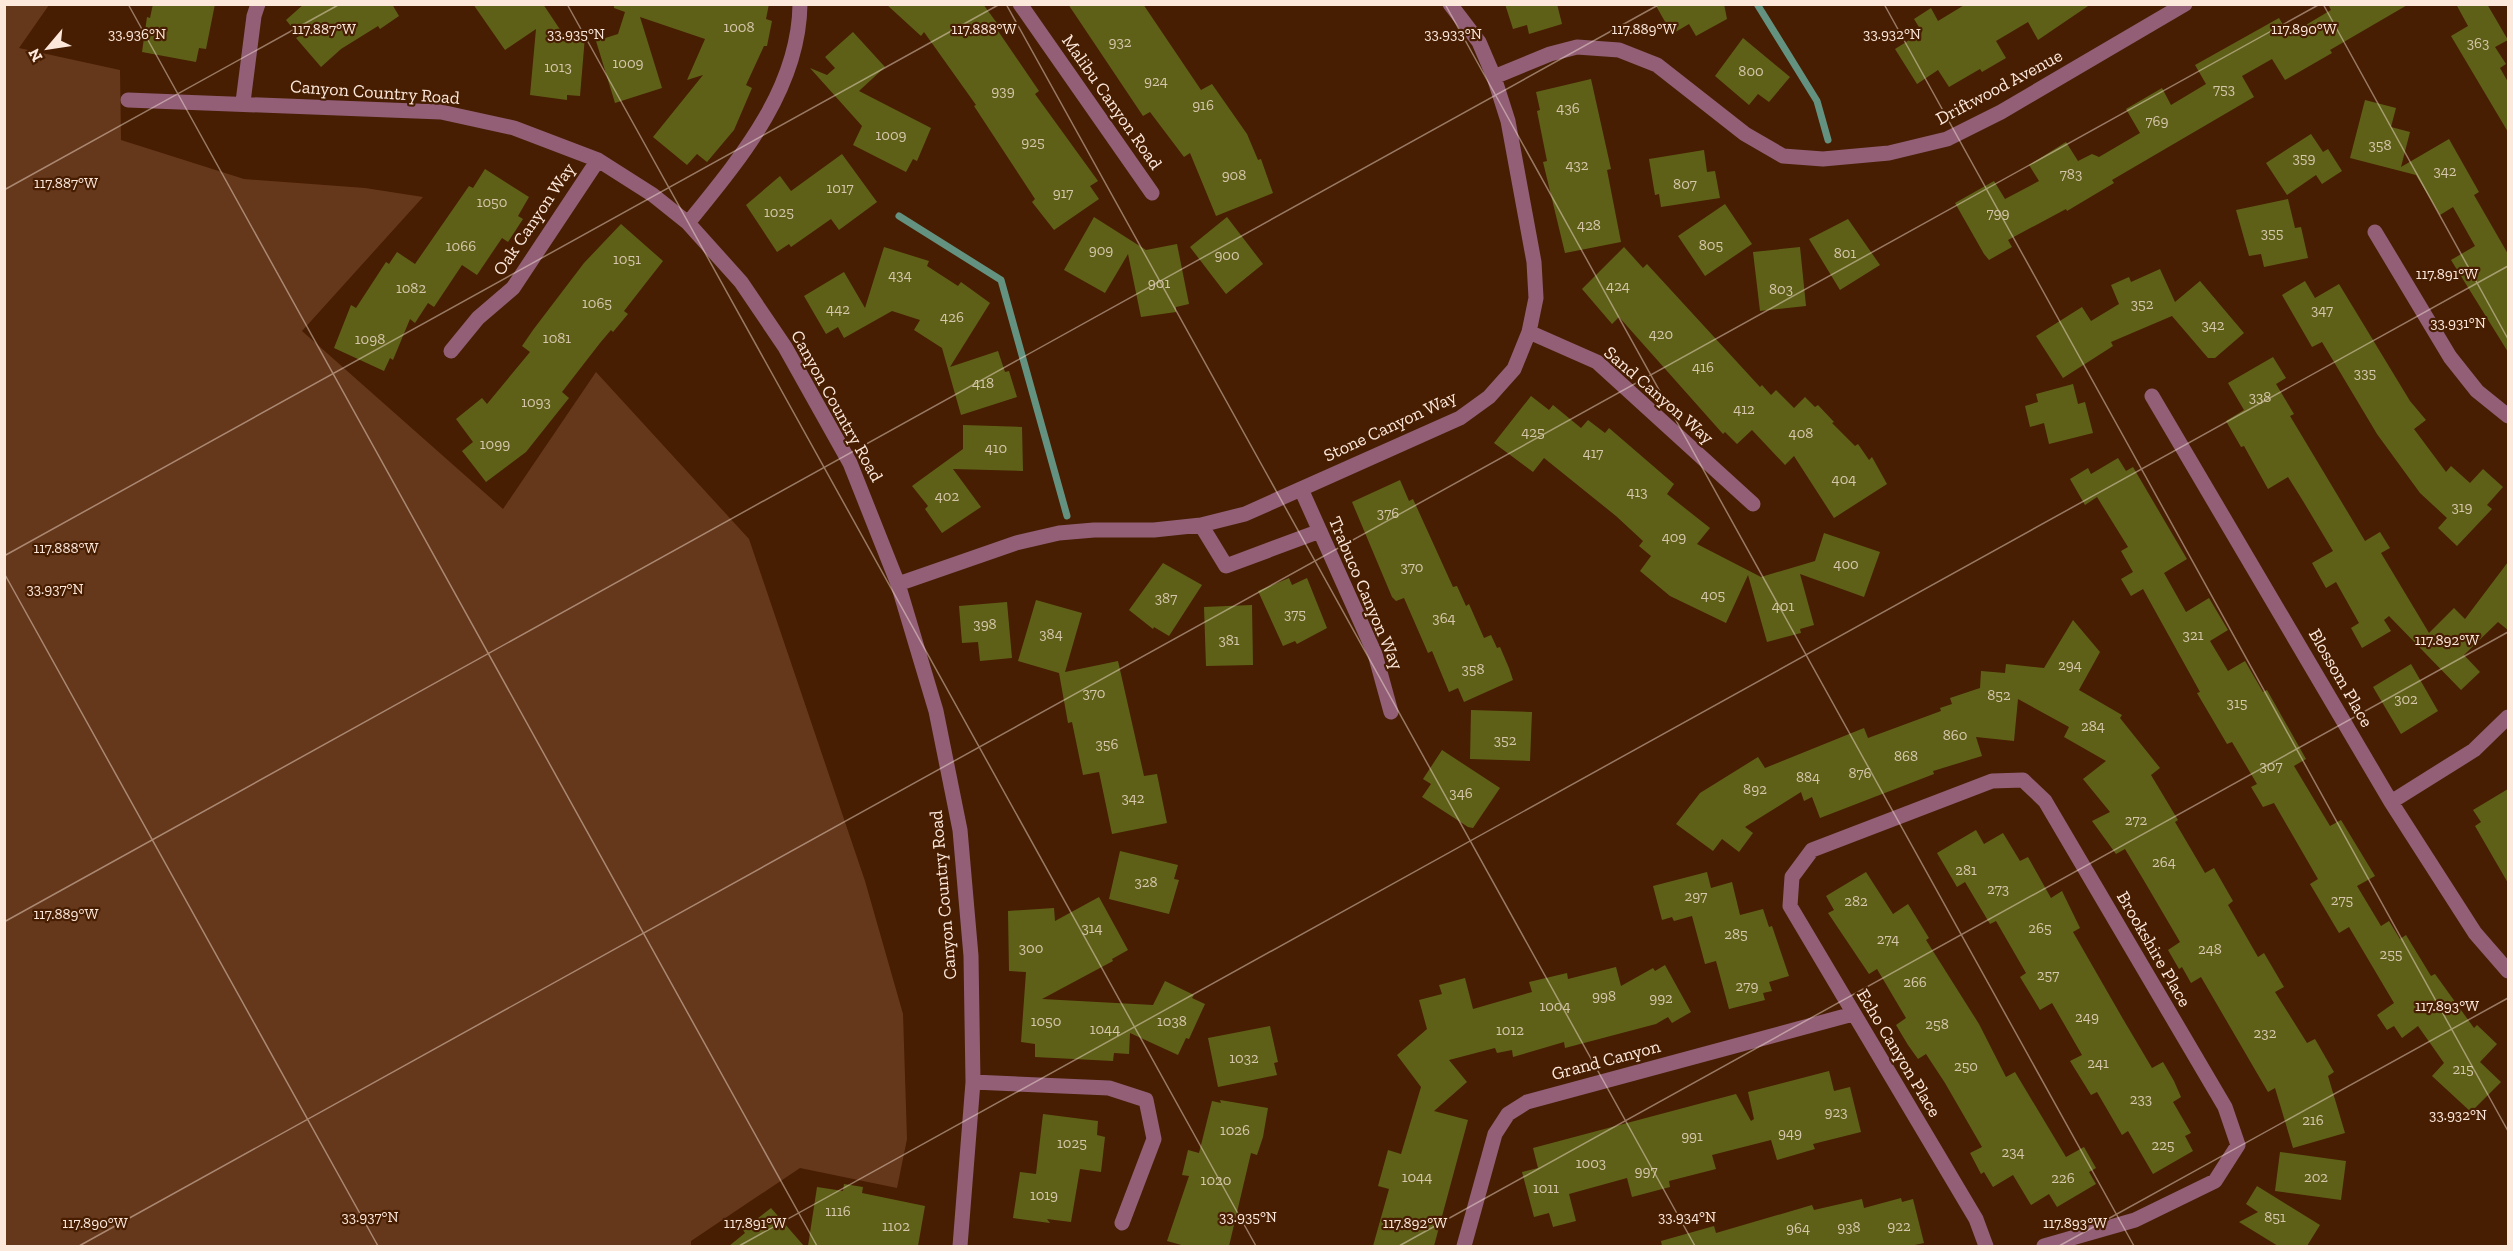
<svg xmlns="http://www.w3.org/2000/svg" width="2513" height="1251" font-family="'Zilla Slab',serif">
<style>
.green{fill:#66381b}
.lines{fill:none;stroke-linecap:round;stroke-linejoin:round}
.stream{stroke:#649280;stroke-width:7}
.building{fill:#5f6018}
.street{stroke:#925f77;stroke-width:15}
.ticks{fill:none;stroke:#fde8dc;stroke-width:1.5;stroke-opacity:0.45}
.labels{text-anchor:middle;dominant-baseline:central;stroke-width:4.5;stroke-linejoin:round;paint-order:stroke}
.number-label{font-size:15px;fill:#d6c6ab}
.street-label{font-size:18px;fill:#fde8dc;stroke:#471e02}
.ticks-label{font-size:15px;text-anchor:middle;fill:#fde8dc;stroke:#471e02;stroke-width:4.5;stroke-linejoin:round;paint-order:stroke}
</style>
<rect width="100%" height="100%" fill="#471e02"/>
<path class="green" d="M49 5 19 48 120 70 121 140 244 179 365 188 423 197 302 331 503 509 596 372 749 539 865 881 903 1014 907 1139 897 1188 800 1168 691 1241V1246H5L4 5Z"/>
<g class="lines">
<path class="stream" d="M1757 4 1817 101 1828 140
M899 216 1001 280 1067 516"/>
</g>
<path class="building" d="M153 4H215L206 49 199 48 196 62 142 52 147 17 150 18Z
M304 4H392L399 16 380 29 378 26 341 49 321 67 296 38 299 36 286 20Z
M473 4H543L563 34 585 36 580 96 567 95V100L530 95 536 29 505 50Z
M614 4H769L766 19 772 21 767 46H764L746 85 752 88 734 130 707 162 697 154 687 165 653 137 703 75 687 80 705 39 640 17 662 88 615 103 596 41 618 34 625 12 614 8Z
M886 4H983L999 26 996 28 1039 91 1035 94 1098 181 1090 186 1099 199 1054 230 1032 202 1035 199 974 106 976 105 924 32 921 36Z
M1068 4H1143L1201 90 1212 84 1247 134 1258 160 1261 159 1273 193 1216 216 1190 153 1184 157 1150 112 1143 116Z
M1505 4H1557L1562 24 1529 34 1527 25 1513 29Z
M1655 4H1724L1727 19 1696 36 1689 24 1672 34Z
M1966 4H2091L2038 40 2028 22 1996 41 2006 58 1982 72 1980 69 1949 87 1938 70 1917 84 1895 49 1922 32 1914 19 1931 8 1938 21Z
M2328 4H2409L2330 50 2332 53 2285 80 2272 59 2242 76 2254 97 2112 180 2114 183 2067 211 2066 209 2008 240 2012 247 1989 260 1984 254 1955 203 1994 181 2005 199 2039 181 2029 165 2066 142 2078 161 2092 154 2099 157 2140 133 2126 109 2162 88 2171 105 2206 84 2195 65 2279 18 2289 35 2331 10Z
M2456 4H2487L2508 40 2495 47 2506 64 2500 68 2508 82V132L2451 36 2468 26Z
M853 32 885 67 859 91 931 128 917 161 913 159 906 172 853 145 862 126 810 68 827 75 835 68 825 57Z
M1743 38 1790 77 1769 102 1758 94 1749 105 1715 76Z
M1591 79 1611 169 1607 170 1621 242 1565 253 1543 162 1547 161 1537 111 1540 110 1536 92Z
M2365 100 2396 108 2391 127 2410 132 2401 167 2449 139 2479 192 2474 195 2508 254V352L2451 260 2475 246 2453 207 2440 215 2416 175 2350 158Z
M2311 134 2323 152 2328 149 2342 171 2322 184 2316 175 2287 195 2266 163Z
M1704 150 1707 172 1715 171 1720 198 1661 207 1659 194 1655 195 1649 159Z
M842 154 877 202 839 230 831 219 791 247 789 244 777 252 746 205 780 176 791 191Z
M485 169 529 197 518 216 523 219 508 242 502 238 477 275 462 265 434 307 428 303 415 323 410 319 393 360 390 358 384 371 334 348 351 305 356 308 386 262 389 264 397 252 415 264 469 186 473 188Z
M2288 199 2295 228 2301 227 2308 258 2264 267 2261 254 2249 256 2236 210Z
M1725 204 1752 244 1705 276 1678 236Z
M1094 217 1146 250 1177 244 1189 304 1176 307V312L1141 317 1128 254 1105 293 1064 270Z
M1227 217 1263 264 1226 294 1190 247Z
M1848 219 1880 265 1840 290 1809 239Z
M621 224 663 261 624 311 628 314 613 332 611 330 600 343 562 392 569 398 557 413 526 452 486 482 462 451 473 442 456 419 482 398 487 404 530 352 522 346 533 330 584 263Z
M884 247 929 261 927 266 958 286 961 282 990 303 950 367 998 351 1005 372 1009 371 1017 397 961 415 942 348 914 330 920 320 892 311 844 338 838 327 826 334 804 296 844 272 865 308Z
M1624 247 1643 268 1647 264 1760 387 1762 385 1771 395 1776 390 1794 408 1805 397 1815 407 1818 405 1834 422 1832 423 1855 446 1858 444 1869 460 1872 457 1887 484 1834 518 1794 456 1785 465 1752 430 1737 444 1725 432 1723 434 1619 317 1612 324 1582 289Z
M1800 247 1806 306 1760 311 1753 252Z
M2160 269 2175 302 2200 281 2244 333 2215 358H2208L2172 316 2111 342 2113 346 2063 378 2036 336 2082 307 2091 321 2119 304 2111 285 2129 277 2131 282Z
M2305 281 2315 298 2339 284 2410 401 2426 420 2414 429 2446 472 2451 466 2470 483 2483 469 2503 487 2487 505 2492 509 2457 546 2438 528 2447 518 2420 493 2377 434 2322 342 2312 347 2282 295Z
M2273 357 2286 378 2276 384 2294 414 2290 416 2365 541 2380 532 2390 548 2381 553 2429 633 2454 608 2465 619 2508 562V630L2498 622 2464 655 2480 672 2461 690 2389 616 2384 620 2391 631 2362 648 2351 628 2359 623 2336 582 2326 588 2312 563 2333 551 2303 501 2288 477 2268 489 2244 446 2241 447 2226 421 2244 410 2228 383Z
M2073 384 2078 404 2085 402 2093 433 2049 444 2044 423 2030 427 2025 406 2038 402 2036 394Z
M1531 396 1549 410 1553 405 1581 428 1588 420 1605 433 1609 428 1674 484 1667 494 1710 528 1697 544 1761 577 1815 561 1824 533 1880 552 1864 597 1800 574 1814 625 1800 629 1801 633 1767 642 1748 575 1726 623 1670 596 1640 571 1651 556 1639 546 1643 541 1616 516 1544 458 1533 472 1494 443Z
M963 425 1022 427 1023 471 953 469 981 507 942 533 925 509 928 506 912 486 963 449Z
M2118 458 2126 471 2133 467 2187 559 2164 573 2186 612 2209 598 2228 630 2210 641 2228 671 2245 661 2263 692 2267 690 2306 759 2294 766 2330 826 2341 820 2375 876 2357 886 2381 926 2389 921 2400 939 2406 935 2431 976 2435 974 2474 1028 2477 1025 2497 1044 2480 1062 2501 1082 2471 1112 2432 1076 2444 1063 2418 1026 2402 1038 2394 1026 2387 1030 2377 1015 2394 1003 2349 927 2339 933 2310 884 2318 879 2274 803 2263 807 2251 787 2257 784 2232 742 2227 744 2197 693 2200 692 2143 589 2131 596 2121 579 2133 572 2121 551 2128 547 2097 497 2085 505 2070 479 2088 468 2091 474Z
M1400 480 1409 501 1413 499 1453 587 1457 586 1466 606 1469 604 1484 638 1491 635 1497 648 1500 647 1509 668 1513 680 1464 702 1458 688 1449 692 1432 651 1428 653 1404 598 1396 601 1392 597 1352 502Z
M1163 563 1202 585 1169 636 1154 627 1153 629 1129 610Z
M1289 578 1292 585 1307 578 1327 628 1297 644 1295 641 1283 646 1258 591Z
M1036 600 1082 613 1065 672 1118 661 1144 776 1157 774 1167 823 1112 834 1099 772 1083 775 1072 722 1068 723 1059 673 1018 661Z
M1007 602 1012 658 980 661 978 642 962 643 959 606Z
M1252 605 1253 665 1206 666 1204 607Z
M2073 620 2100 652 2079 690 2122 715 2120 718 2160 768 2151 775 2178 820 2175 822 2205 873 2214 868 2233 901 2228 905 2258 957 2264 953 2284 987 2275 992 2307 1043 2315 1039 2334 1072 2328 1076 2345 1133 2293 1148 2275 1088 2268 1092 2201 977 2191 983 2182 967 2179 969 2168 950 2180 942 2143 879 2125 849 2116 854 2092 821 2110 812 2083 779 2106 761 2064 737 2069 727 2018 699 2014 741 1976 737 1982 756 1933 771 1934 774 1820 818 1812 797 1804 801 1801 792 1745 827 1753 833 1739 852 1722 839 1713 851 1676 824 1700 793 1758 757 1765 768 1864 728 1868 738 1941 711 1940 708 1952 704 1950 698 1980 688 1981 671 2005 673 2006 664 2044 668Z
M2411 664 2438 711 2401 734 2373 687Z
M1471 710 1532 712 1530 761 1470 759Z
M1442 750 1500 788 1473 828 1468 827 1422 797 1431 784 1423 779Z
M2508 789V883L2475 826 2481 822 2473 810Z
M1976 830 1984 844 2003 833 2020 861 2028 857 2051 898 2062 891 2080 928 2073 932 2123 1019 2152 1068 2163 1062 2174 1081 2181 1097 2173 1102 2191 1133 2185 1136 2193 1151 2153 1174 2128 1131 2122 1135 2097 1092 2091 1095 2070 1061 2082 1055 2052 1003 2040 1010 2020 977 2026 973 1996 921 1990 924 1965 882 1957 887 1937 853Z
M1120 851 1178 865 1174 879 1179 880 1169 914 1109 899Z
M1707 872 1711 888 1732 882 1740 915 1763 909 1769 927 1772 926 1789 976 1769 982 1772 991 1763 993 1765 1000 1729 1009 1716 961 1705 964 1692 916 1674 921 1672 917 1662 920 1653 886Z
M1866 872 1893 914 1908 904 1929 938 1926 940 1979 1024 2006 1077 2015 1072 2066 1157 2084 1147 2096 1168 2089 1172 2096 1184 2057 1207 2049 1194 2031 1205 2013 1175 1993 1187 1984 1172 1981 1174 1970 1153 1982 1147 1945 1083 1926 1054 1918 1059 1908 1045 1896 1025 1906 1018 1877 969 1869 974 1828 913 1834 910 1826 896Z
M1099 897 1128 950 1112 959 1113 961 1042 999 1153 1005 1165 981 1194 995 1192 998 1205 1004 1189 1039 1186 1038 1178 1055 1130 1033 1129 1054 1114 1053 1113 1061 1035 1057V1044L1021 1042 1026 972 1009 971 1008 911 1054 908 1055 921Z
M1665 965 1691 1012 1672 1023 1668 1017 1656 1024 1565 1048 1564 1042 1513 1057 1512 1050 1497 1053 1495 1048 1449 1060 1467 1082 1434 1111 1468 1120 1434 1246H1373L1389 1189 1378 1186 1388 1150 1401 1154 1421 1087 1397 1055 1427 1029 1419 1000 1442 994 1439 985 1465 978 1473 1009 1532 992 1529 982 1567 973 1568 979 1616 967 1621 986 1653 968 1655 971Z
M1270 1026 1278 1062 1274 1063 1277 1075 1218 1087 1208 1038Z
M1829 1071 1834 1091 1850 1087 1861 1132 1813 1144 1815 1149 1777 1160 1771 1140 1712 1155 1716 1169 1669 1181 1670 1187 1632 1197 1627 1178 1569 1194 1576 1221 1553 1227 1549 1213 1534 1217 1522 1172 1538 1168 1533 1148 1736 1094 1751 1121 1754 1119 1748 1092Z
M1220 1100 1268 1108 1263 1137 1257 1155 1251 1153 1229 1246H1185L1167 1241 1189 1176 1182 1175 1188 1150 1199 1153 1212 1101 1221 1103Z
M1043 1114 1098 1121 1097 1135 1105 1137 1101 1172 1080 1169 1071 1222 1047 1219 1050 1223 1013 1218 1020 1172 1036 1174Z
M2280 1152 2346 1161 2341 1200 2275 1191Z
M844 1184 863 1187 862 1193 925 1206 918 1246H808L817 1187 843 1191Z
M2257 1186 2320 1225 2307 1246H2278L2239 1222 2258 1212 2246 1204Z
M1901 1198 1902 1202 1913 1199 1924 1243 1910 1246H1662L1661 1241 1714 1226 1716 1233 1812 1205 1814 1210 1862 1199 1864 1208Z
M771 1208 804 1246H729L745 1233 743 1230Z"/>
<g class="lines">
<path class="street" d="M1020 4 1152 193
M1494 77 1550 54 1577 47 1619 50 1657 65 1745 134 1783 156 1823 159 1889 153 1947 139 2001 112 2185 4
M128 100 441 112 514 128 598 160 653 195 688 223 741 282 785 347 850 463 898 584 936 711 960 830 971 956 973 1082 960 1246
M243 102 254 16 258 4
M688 223C739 160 799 90 800 4
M2375 232 2450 357 2477 391 2508 416
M1529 332 1597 362 1753 504
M451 351 478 318 513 288 598 160
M2152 396 2391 802 2475 933 2508 971
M1301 489 1375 654 1391 712
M1201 525 1226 566 1320 531
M898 584 1016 543 1059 533 1094 530H1154L1201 525 1245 514 1460 418 1489 397 1514 369 1529 332 1536 298 1534 262 1508 121 1494 77 1479 42 1450 4
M2391 802 2474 750 2508 717
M973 1082 1109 1088 1146 1100 1154 1139 1122 1223
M1464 1246 1495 1134 1508 1114 1527 1102 1853 1014
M1986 1246 1976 1219 1790 906 1792 877 1812 850 1992 781 2023 780 2045 801 2225 1107 2238 1145 2215 1181 2135 1220 2044 1246"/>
</g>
<path class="ticks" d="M128 4 817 1246M567 4 1256 1246M1006 4 1695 1246M1445 4 2134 1246M1884 4 2508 1131M2323 4 2508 339M4 190 340 4M4 556 1000 4M4 573 378 1246M4 922 1660 4M79 1246 2320 4M739 1246 2508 266M1399 1246 2508 632M2059 1246 2508 998"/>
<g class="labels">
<g class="number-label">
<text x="739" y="27">1008</text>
<text x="1120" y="42">932</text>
<text x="2478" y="43">363</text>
<text x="628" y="63">1009</text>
<text x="558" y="67">1013</text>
<text x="1751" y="71">800</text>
<text x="1156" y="81">924</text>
<text x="2224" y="89">753</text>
<text x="1003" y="91">939</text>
<text x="1203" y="105">916</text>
<text x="1568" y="108">436</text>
<text x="2157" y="121">769</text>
<text x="891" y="135">1009</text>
<text x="1033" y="142">925</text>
<text x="2380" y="145">358</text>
<text x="2304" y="158">359</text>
<text x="1577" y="165">432</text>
<text x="2445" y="171">342</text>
<text x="2071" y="174">783</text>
<text x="1234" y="175">908</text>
<text x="1685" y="184">807</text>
<text x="840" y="188">1017</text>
<text x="1063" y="193">917</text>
<text x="492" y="202">1050</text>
<text x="779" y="212">1025</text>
<text x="1998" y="213">799</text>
<text x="1589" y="225">428</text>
<text x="2272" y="233">355</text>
<text x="1711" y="245">805</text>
<text x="461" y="246">1066</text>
<text x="1101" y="250">909</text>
<text x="1845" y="253">801</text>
<text x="1227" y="255">900</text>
<text x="627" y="259">1051</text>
<text x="900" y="275">434</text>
<text x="1159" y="283">901</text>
<text x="1618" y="286">424</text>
<text x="411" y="288">1082</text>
<text x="1781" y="289">803</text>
<text x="597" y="303">1065</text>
<text x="2142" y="304">352</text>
<text x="838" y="309">442</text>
<text x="2322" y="310">347</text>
<text x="952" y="317">426</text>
<text x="2213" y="325">342</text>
<text x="1661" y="334">420</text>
<text x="557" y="338">1081</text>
<text x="370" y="339">1098</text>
<text x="1703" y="367">416</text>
<text x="2365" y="373">335</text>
<text x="983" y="383">418</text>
<text x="2260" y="397">338</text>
<text x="536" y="402">1093</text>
<text x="1744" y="409">412</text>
<text x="1533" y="432">425</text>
<text x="1801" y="433">408</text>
<text x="495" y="444">1099</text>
<text x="996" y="448">410</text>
<text x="1593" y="453">417</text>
<text x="1844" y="479">404</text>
<text x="1637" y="492">413</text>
<text x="947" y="496">402</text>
<text x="2462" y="507">319</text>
<text x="1388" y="513">376</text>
<text x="1674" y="537">409</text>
<text x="1846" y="564">400</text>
<text x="1412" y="567">370</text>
<text x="1713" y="595">405</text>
<text x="1166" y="598">387</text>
<text x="1783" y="606">401</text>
<text x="1295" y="614">375</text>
<text x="1444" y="618">364</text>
<text x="985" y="624">398</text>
<text x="1051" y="634">384</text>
<text x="2193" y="635">321</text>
<text x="1229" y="640">381</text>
<text x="2070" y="665">294</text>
<text x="1473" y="669">358</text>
<text x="1094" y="693">370</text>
<text x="1999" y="695">852</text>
<text x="2406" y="699">302</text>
<text x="2237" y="703">315</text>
<text x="2093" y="726">284</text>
<text x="1955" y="735">860</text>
<text x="1505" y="740">352</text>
<text x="1107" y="744">356</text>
<text x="1906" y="756">868</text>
<text x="2271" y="766">307</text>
<text x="1860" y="773">876</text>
<text x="1808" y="777">884</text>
<text x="1755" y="789">892</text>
<text x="1461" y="793">346</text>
<text x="1133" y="798">342</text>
<text x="2136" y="820">272</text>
<text x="2164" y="862">264</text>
<text x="1966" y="870">281</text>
<text x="1146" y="882">328</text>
<text x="1998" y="889">273</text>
<text x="1696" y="896">297</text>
<text x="2342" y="900">275</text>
<text x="1856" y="901">282</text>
<text x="1092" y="928">314</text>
<text x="2040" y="928">265</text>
<text x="1736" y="934">285</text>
<text x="1888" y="939">274</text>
<text x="1031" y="948">300</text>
<text x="2210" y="949">248</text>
<text x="2391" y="954">255</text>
<text x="2048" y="975">257</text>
<text x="1915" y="982">266</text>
<text x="1747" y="986">279</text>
<text x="1604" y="996">998</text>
<text x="1661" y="998">992</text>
<text x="1555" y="1006">1004</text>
<text x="2087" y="1017">249</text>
<text x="1046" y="1021">1050</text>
<text x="1172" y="1021">1038</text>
<text x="1937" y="1024">258</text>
<text x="1105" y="1029">1044</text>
<text x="1510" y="1030">1012</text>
<text x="2265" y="1033">232</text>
<text x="1244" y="1058">1032</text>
<text x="2098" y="1063">241</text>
<text x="1966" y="1066">250</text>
<text x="2463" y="1069">215</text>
<text x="2141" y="1099">233</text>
<text x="1836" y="1112">923</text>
<text x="2313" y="1120">216</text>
<text x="1235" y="1130">1026</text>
<text x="1790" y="1133">949</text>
<text x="1692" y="1136">991</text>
<text x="1072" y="1143">1025</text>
<text x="2163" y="1145">225</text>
<text x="2013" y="1152">234</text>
<text x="1591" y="1163">1003</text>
<text x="1646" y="1171">997</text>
<text x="1417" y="1177">1044</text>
<text x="2316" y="1177">202</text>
<text x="2063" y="1178">226</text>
<text x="1216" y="1180">1020</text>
<text x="1546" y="1188">1011</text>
<text x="1044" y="1195">1019</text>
<text x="838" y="1211">1116</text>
<text x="2275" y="1217">851</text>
<text x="896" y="1226">1102</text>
<text x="1899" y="1226">922</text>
<text x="1849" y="1227">938</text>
<text x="1798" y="1228">964</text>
</g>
<g class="street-label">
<text transform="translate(1999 87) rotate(-28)">Driftwood Avenue</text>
<text transform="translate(375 92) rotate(4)">Canyon Country Road</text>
<text transform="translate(1112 102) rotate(55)">Malibu Canyon Road</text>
<text transform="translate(534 219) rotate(-56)">Oak Canyon Way</text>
<text transform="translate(1659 395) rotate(41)">Sand Canyon Way</text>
<text transform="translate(837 406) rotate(61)">Canyon Country Road</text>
<text transform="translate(1390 426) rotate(-25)">Stone Canyon Way</text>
<text transform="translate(1366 593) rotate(67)">Trabuco Canyon Way</text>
<text transform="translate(2341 678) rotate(60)">Blossom Place</text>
<text transform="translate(943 895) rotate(-95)">Canyon Country Road</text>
<text transform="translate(2154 949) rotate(60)">Brookshire Place</text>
<text transform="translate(1899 1053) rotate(59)">Echo Canyon Place</text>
<text transform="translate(1606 1060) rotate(-15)">Grand Canyon</text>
</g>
</g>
<g class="ticks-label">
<text x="324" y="34">117.887°W</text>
<text x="984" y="34">117.888°W</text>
<text x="1644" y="34">117.889°W</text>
<text x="2304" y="34">117.890°W</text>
<text x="137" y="39">33.936°N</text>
<text x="576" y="39">33.935°N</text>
<text x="1453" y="39">33.933°N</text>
<text x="1892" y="39">33.932°N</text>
<text x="66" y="188">117.887°W</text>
<text x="2447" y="279">117.891°W</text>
<text x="2458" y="328">33.931°N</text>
<text x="66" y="553">117.888°W</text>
<text x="55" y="594">33.937°N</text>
<text x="2447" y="645">117.892°W</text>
<text x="66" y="919">117.889°W</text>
<text x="2447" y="1011">117.893°W</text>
<text x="2458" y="1120">33.932°N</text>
<text x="370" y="1222">33.937°N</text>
<text x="1248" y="1222">33.935°N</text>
<text x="1687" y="1222">33.934°N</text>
<text x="95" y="1228">117.890°W</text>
<text x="755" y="1228">117.891°W</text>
<text x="1415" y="1228">117.892°W</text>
<text x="2075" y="1228">117.893°W</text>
</g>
<rect width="2513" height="1251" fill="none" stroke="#fde8dc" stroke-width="12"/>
<g transform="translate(48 48) rotate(241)" stroke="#471e02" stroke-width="4.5" paint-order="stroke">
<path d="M0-4.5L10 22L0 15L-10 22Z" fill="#fde8dc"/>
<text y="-9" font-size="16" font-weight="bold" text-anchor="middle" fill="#fde8dc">N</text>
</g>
</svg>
